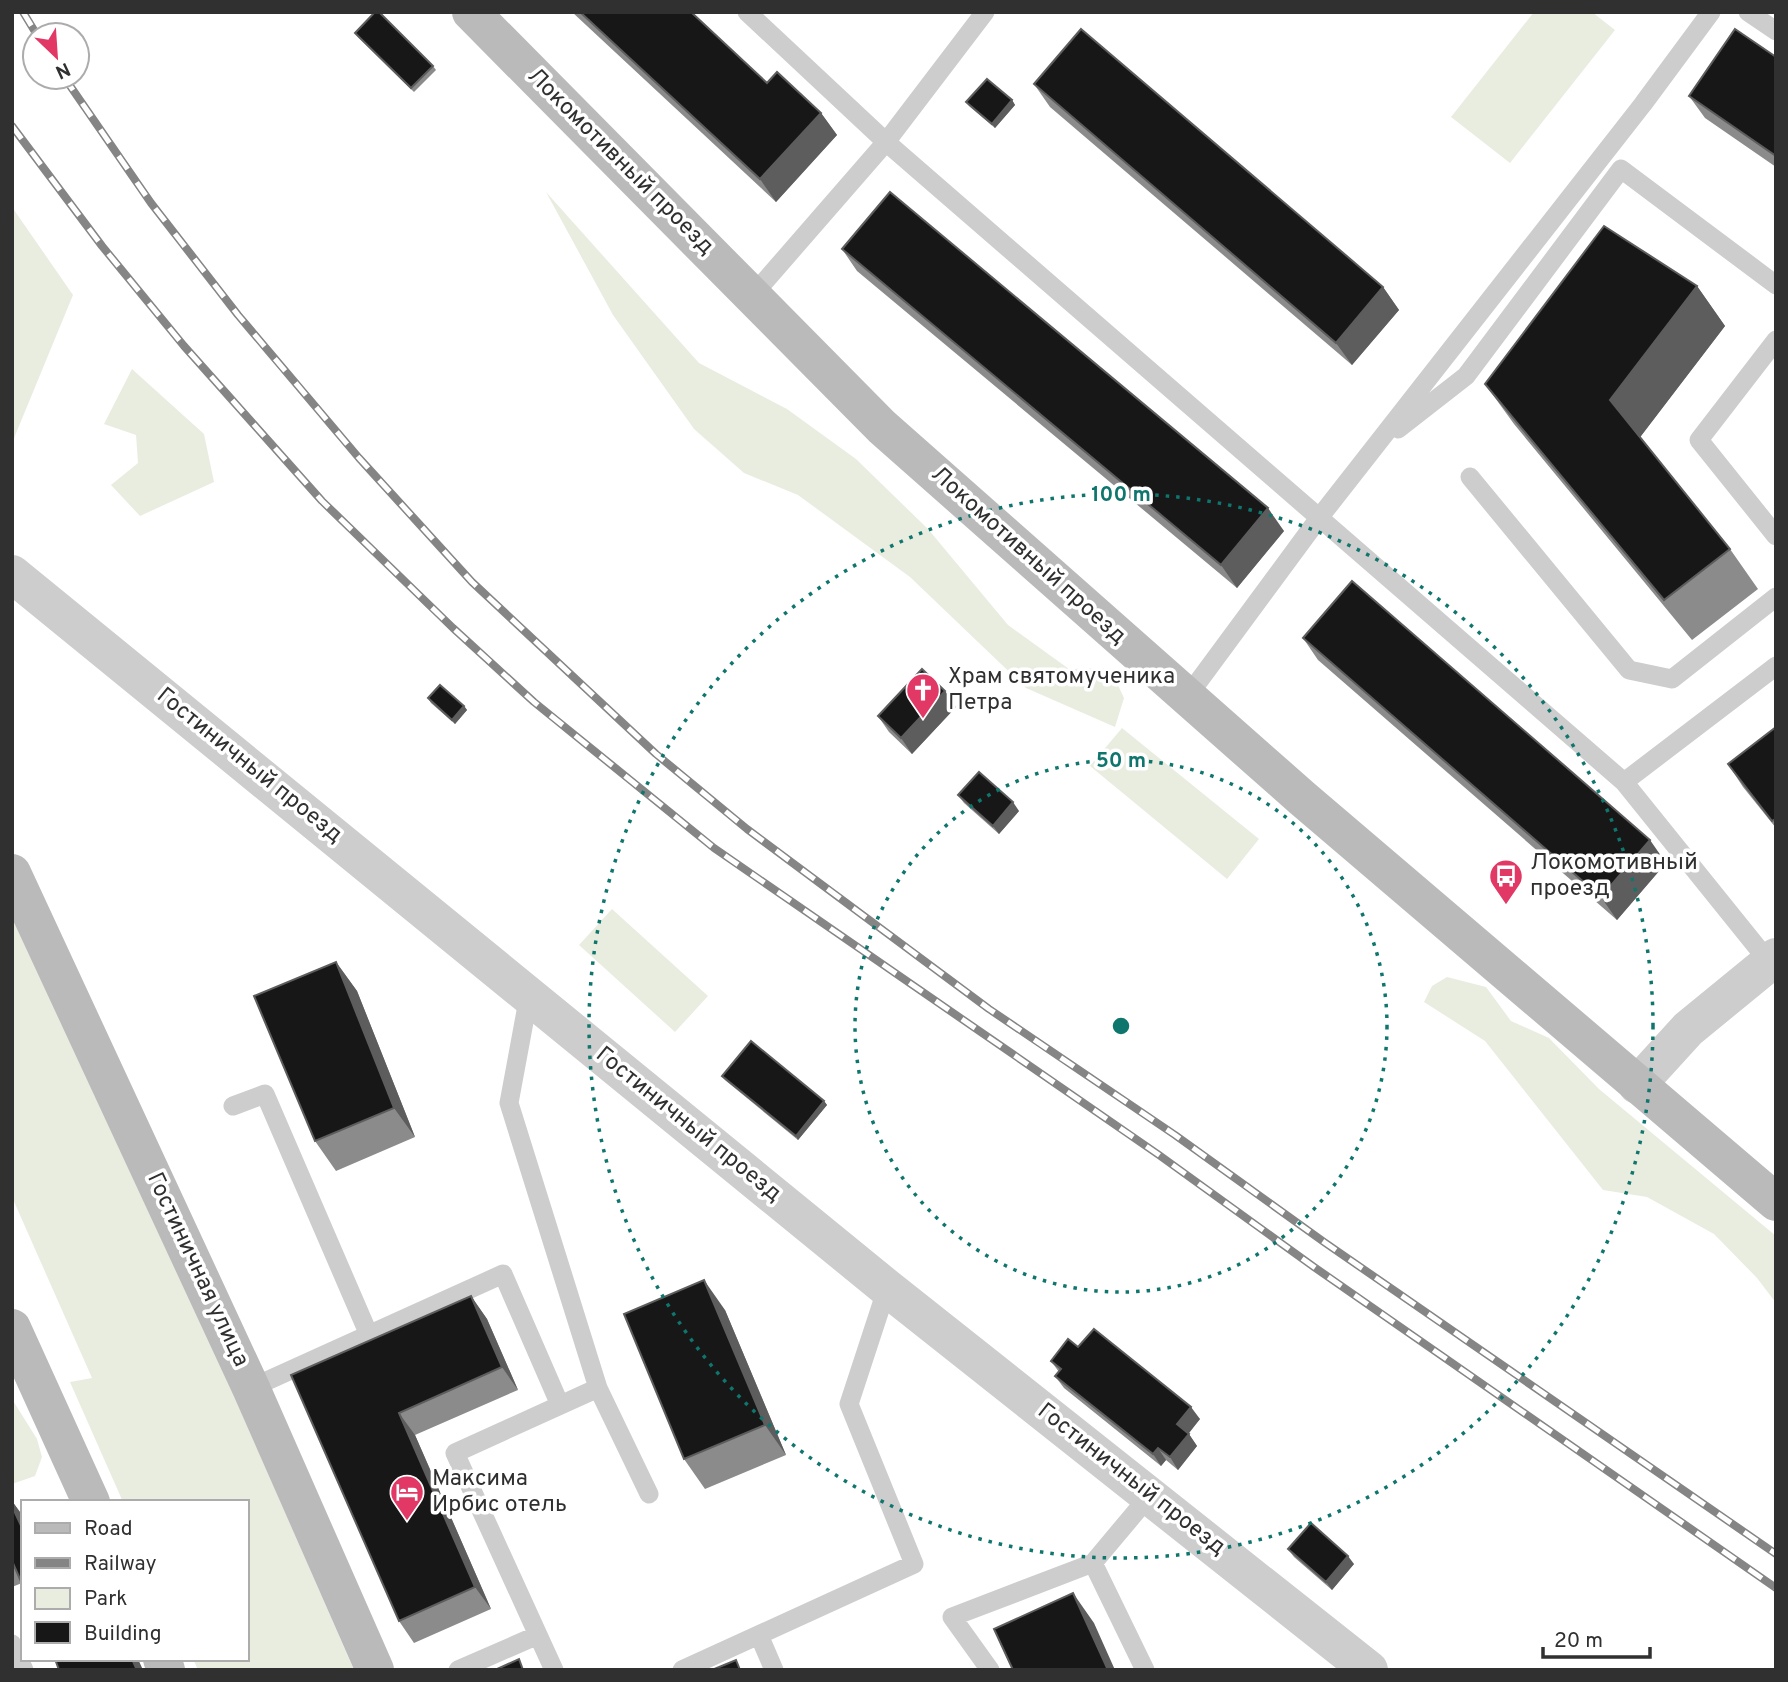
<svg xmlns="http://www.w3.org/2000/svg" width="1788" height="1682" font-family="Overpass,sans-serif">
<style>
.green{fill:#e9eddf}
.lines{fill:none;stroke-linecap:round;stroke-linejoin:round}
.lane{stroke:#cdcdcd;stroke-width:19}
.street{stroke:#cdcdcd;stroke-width:38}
.secondary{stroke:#bababa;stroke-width:38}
.rail-casing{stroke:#858585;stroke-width:8}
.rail{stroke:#fff;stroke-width:5;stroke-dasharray:16;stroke-linecap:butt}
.wall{fill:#8b8b8b}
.shaded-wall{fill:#5d5d5d}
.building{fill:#171717;stroke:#5d5d5d;stroke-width:2}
.ring{fill:none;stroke:#0f766e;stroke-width:3.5;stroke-dasharray:3.5 7}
.labels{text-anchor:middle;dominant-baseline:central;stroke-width:7;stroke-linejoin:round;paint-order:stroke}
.street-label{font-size:23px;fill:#303030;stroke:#fff}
.poi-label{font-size:23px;fill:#303030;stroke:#fff;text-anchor:start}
.centre{fill:#0f766e;stroke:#fff;stroke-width:3.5}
.ring-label{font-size:21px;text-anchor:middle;font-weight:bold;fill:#0f766e;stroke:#fff;stroke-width:7;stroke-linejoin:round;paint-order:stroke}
</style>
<rect width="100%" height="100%" fill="#fff"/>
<path class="green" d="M1534 12H1592L1615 30 1510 163 1451 117Z
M546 192 699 363 787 409 856 459 928 529 1008 625 1069 669 1110 668 1124 698 1115 727 1026 688 910 577 798 495 744 473 694 429 613 315Z
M12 207 73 295 12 443Z
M132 369 204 434 214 482 140 516 111 485 138 463 136 435 104 424Z
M1122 728 1259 839 1227 879 1090 766Z
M12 887 354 1670H198L193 1659H247V1502H123L70 1382 92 1378 12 1197Z
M612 909 708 996 675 1032 579 945Z
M1447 977 1486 987 1511 1021 1549 1038 1599 1089 1776 1236V1303L1757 1278 1714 1234 1647 1197 1603 1190 1485 1041 1424 1002 1432 986Z
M12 1399 37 1439 42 1457 35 1476 12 1484Z"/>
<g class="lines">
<path class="lane" d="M747 12 886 142 1624 782 1769 962
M1748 12 1776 31
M752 296 886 142 985 12
M1776 340 1699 440 1776 536
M1398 429 1466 376 1621 169 1776 285
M1470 477 1629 670 1672 679 1776 597
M1187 697 1319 518 1643 104 1711 12
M1624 782 1776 666
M529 995 509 1103 598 1388
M233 1106 265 1094 369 1335
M251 1388 503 1274 560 1405
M1093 1563 1145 1670
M538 1635 455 1453 598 1388 649 1494
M759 1635 774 1670
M12 1644 24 1670
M458 1670 538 1635 554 1670
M682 1670 914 1564 849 1404 887 1288
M990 1670 952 1617 1093 1563 1150 1495"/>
<path class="street" d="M12 574 887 1288 1369 1670
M1637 1085 1688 1029 1776 957"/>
<path class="secondary" d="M471 12 882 427 1302 798 1776 1202
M12 873 251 1388 375 1670
M12 1328 91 1502
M162 1659 166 1670"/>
<g class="rail-casing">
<path id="rail" d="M23 12 37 35
M64 77 151 203 238 315 359 458 472 582 656 754 747 829 989 1009 1175 1135 1324 1242 1776 1554
M12 126 102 246 184 346 322 501 453 628 534 702 714 848 1159 1155 1314 1267 1776 1588"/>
</g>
<use href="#rail" class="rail"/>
</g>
<path class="wall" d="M572 12H691L767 83 821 113 837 135 776 202Z
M355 33 433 66 436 70 414 92 358 37Z
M1776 57V167L1705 118 1689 96Z
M1034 84 1383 287 1399 310 1352 365 1050 107Z
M1012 100 1015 105 995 128 969 106 966 102Z
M842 249 1284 531 1237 588 857 271Z
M1697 286 1725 326 1640 437 1730 549 1758 589 1692 640 1514 424 1485 384Z
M1303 638 1666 863 1617 920 1318 660Z
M945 691 956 707 912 754 889 732 878 716Z
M428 698 464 706 467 710 455 724 431 703Z
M1776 727V828L1743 787 1728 764Z
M958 795 1019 811 999 834 964 803Z
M336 962 357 991 415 1137 336 1171 315 1141Z
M722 1076 824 1101 827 1105 798 1140 725 1080Z
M471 1296 487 1319 518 1390 415 1435 491 1609 414 1643 399 1621 291 1375Z
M725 1310 786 1455 705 1489 684 1459Z
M1078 1347 1200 1419 1188 1433 1197 1446 1178 1470 1166 1460 1161 1466 1064 1388 1055 1376 1059 1372 1051 1361Z
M12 1501 23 1517V1586L22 1583 12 1587Z
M1288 1549 1354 1564 1332 1590 1294 1557Z"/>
<path class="shaded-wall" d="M1012 100 1015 105 995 128 992 124Z
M821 113 837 135 776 202 760 179Z
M1697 286 1725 326 1638 440 1610 400Z
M1383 287 1399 310 1352 365 1336 343Z
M1268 508 1284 531 1237 588 1221 565Z
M945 691 956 707 912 754 901 738Z
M464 706 467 710 455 724 452 720Z
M1013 802 1019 811 999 834 993 826Z
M1650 840 1666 863 1617 920 1601 897Z
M336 962 357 991 415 1137 394 1108Z
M824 1101 827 1105 798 1140 796 1136Z
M704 1280 725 1310 786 1455 765 1425Z
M471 1296 487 1319 518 1390 502 1367Z
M1191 1407 1200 1419 1186 1437 1177 1424Z
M399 1413 415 1435 491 1609 475 1587Z
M1189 1434 1197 1446 1178 1470 1170 1457Z
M1158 1448 1166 1460 1161 1466 1153 1454Z
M12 1501 23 1516V1530L12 1506Z
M1348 1556 1354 1564 1332 1590 1326 1582Z
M1073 1593 1094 1623 1115 1670H1108Z
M132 1659H138L143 1670H137Z"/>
<path class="building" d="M375 12H379L433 66 411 88 355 33Z
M580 12H691L767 83 777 72 821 113 760 179Z
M1081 29 1383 287 1336 343 1034 84Z
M1735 29 1776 57V156L1689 96Z
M987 79 1012 100 992 124 966 102Z
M890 192 1268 508 1221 565 842 249Z
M1604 226 1697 286 1610 400 1730 549 1664 600 1485 384Z
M1352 581 1650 840 1601 897 1303 638Z
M922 669 945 691 901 738 878 716Z
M440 685 464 706 452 720 428 698Z
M1776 727V819L1772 821 1728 764Z
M979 772 1013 802 993 826 958 795Z
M336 962 394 1108 315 1141 254 996Z
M751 1041 824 1101 796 1136 722 1076Z
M704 1280 765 1425 684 1459 624 1314Z
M471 1296 502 1367 399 1413 475 1587 399 1621 291 1375Z
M1094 1329 1191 1407 1177 1424 1189 1434 1170 1457 1158 1448 1153 1454 1055 1376 1061 1369 1051 1361 1068 1339 1078 1347Z
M12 1506 23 1530V1586L12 1561Z
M1311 1523 1348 1556 1326 1582 1288 1549Z
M1073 1593 1108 1670H1013L994 1629Z
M55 1659H132L137 1670H59Z
M519 1659 523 1670H495Z
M736 1660 740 1670H712Z"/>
<g class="ring">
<circle cx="1121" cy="1026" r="266"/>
<circle cx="1121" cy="1026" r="532"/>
</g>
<defs>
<g id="church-pin" transform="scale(1.75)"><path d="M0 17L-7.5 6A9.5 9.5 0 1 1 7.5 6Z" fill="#e13865" stroke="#fff"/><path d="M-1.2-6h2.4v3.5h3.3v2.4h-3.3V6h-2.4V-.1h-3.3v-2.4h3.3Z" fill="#fff"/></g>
<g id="bus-pin" transform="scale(1.75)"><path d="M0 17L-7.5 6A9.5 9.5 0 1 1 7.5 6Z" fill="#e13865" stroke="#fff"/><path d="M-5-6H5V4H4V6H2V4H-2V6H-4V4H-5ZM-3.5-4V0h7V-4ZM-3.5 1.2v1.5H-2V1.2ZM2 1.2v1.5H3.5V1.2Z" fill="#fff"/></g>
<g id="hotel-pin" transform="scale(1.75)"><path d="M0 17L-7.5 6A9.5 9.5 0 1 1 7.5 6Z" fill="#e13865" stroke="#fff"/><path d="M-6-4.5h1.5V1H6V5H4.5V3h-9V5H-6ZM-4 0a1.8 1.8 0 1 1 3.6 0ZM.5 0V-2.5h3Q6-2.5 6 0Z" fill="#fff"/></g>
</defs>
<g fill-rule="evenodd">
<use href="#church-pin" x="923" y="690"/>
<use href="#bus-pin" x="1506" y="876"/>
<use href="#hotel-pin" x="407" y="1492"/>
</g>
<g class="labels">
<g class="street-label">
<text transform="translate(620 162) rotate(45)">Локомотивный проезд</text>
<text transform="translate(1028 556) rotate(42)">Локомотивный проезд</text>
<text transform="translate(249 766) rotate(39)">Гостиничный проезд</text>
<text transform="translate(688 1125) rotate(39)">Гостиничный проезд</text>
<text transform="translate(197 1270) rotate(65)">Гостиничная улица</text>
<text transform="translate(1131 1480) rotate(38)">Гостиничный проезд</text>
</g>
<g class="poi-label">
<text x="948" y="677">Храм святомученика<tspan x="948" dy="26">Петра</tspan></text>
<text x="1530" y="863">Локомотивный<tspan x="1530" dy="26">проезд</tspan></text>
<text x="432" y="1479">Максима<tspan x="432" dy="26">Ирбис отель</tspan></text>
</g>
</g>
<circle cx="1121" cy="1026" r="10" class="centre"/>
<g class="ring-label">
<text x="1121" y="501">100 m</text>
<text x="1121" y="767">50 m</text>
</g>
<rect width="1788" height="1682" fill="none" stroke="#303030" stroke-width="28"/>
<rect x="21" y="1500" width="228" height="161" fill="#ffffff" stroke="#acacac" stroke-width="2"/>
<rect x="35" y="1523" width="35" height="10" fill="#bababa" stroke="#acacac" stroke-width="2"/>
<text x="84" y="1535" font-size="21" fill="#303030">Road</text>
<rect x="35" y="1558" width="35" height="10" fill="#858585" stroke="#acacac" stroke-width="2"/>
<text x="84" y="1570" font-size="21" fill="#303030">Railway</text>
<rect x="35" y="1588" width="35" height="21" fill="#e9eddf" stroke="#acacac" stroke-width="2"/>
<text x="84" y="1605" font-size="21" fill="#303030">Park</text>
<rect x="35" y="1622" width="35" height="21" fill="#171717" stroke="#acacac" stroke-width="2"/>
<text x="84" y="1640" font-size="21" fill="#303030">Building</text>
<g transform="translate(56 56) rotate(155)"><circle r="33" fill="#ffffff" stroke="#acacac" stroke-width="2"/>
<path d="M0-5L12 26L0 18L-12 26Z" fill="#e13865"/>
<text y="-10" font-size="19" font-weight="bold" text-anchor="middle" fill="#303030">N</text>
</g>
<path d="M1543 1647v10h107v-10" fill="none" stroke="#303030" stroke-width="3.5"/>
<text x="1554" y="1647" font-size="21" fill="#303030" stroke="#ffffff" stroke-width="5" paint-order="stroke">20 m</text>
</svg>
